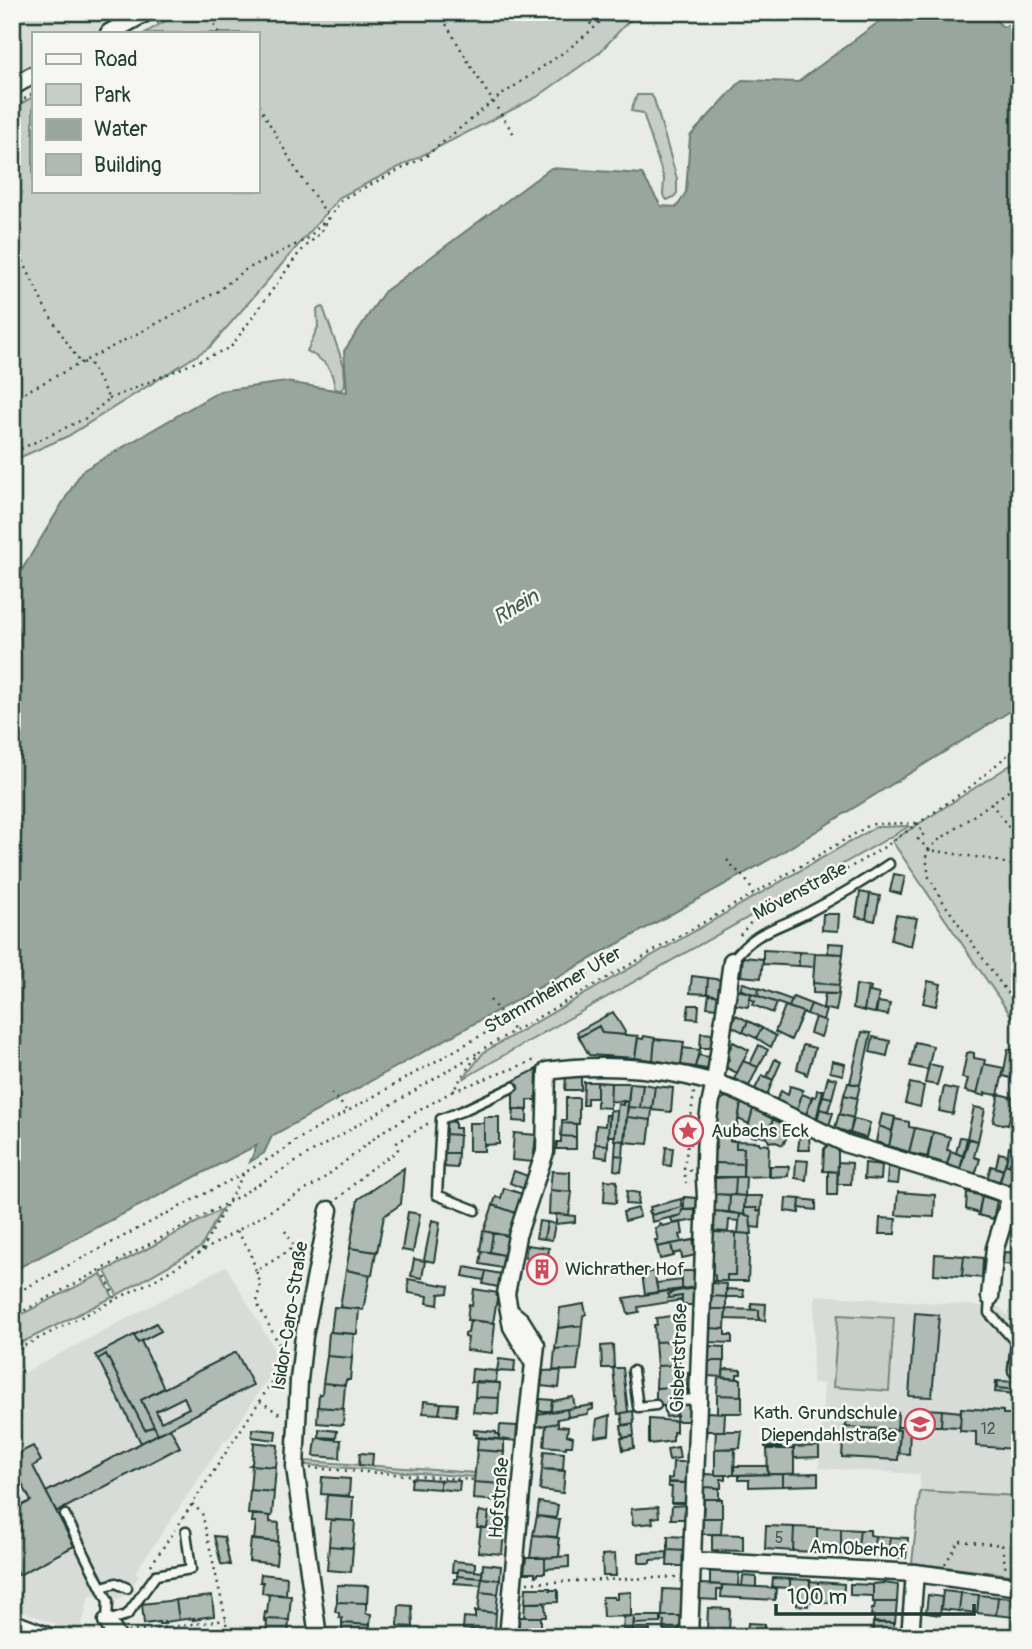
<svg xmlns="http://www.w3.org/2000/svg" width="1032" height="1649" font-family="Pangolin,sans-serif">
<style>
.built{fill:#d8dcd8}
.green{fill:#c7cec9;stroke:#73867e;stroke-width:2}
.water{fill:#99a6a0;stroke:#687c75;stroke-width:2}
.building{fill:#b0bab5;stroke:#1f3d34;stroke-width:2;fill-rule:evenodd}
.lines{fill:none;stroke-linecap:round;stroke-linejoin:round}
.service-casing{stroke:#1f3d34;stroke-width:13}
.minor-casing{stroke:#1f3d34;stroke-width:21}
.path{stroke:#1f3d34;stroke-width:2.5;stroke-dasharray:2 5;stroke-linecap:butt}
.service{stroke:#f6f6f2;stroke-width:8}
.minor{stroke:#f6f6f2;stroke-width:16}
.labels{text-anchor:middle;dominant-baseline:central;stroke-width:5;stroke-linejoin:round;paint-order:stroke}
.number-label{font-size:16px;fill:#435c54}
.street-label{font-size:19px;fill:#1f3d34;stroke:#f6f6f2}
.poi-label{font-size:19px;fill:#1f3d34;stroke:#f6f6f2;text-anchor:start}
.water-label{font-size:21px;font-style:italic;fill:#445c54;stroke:#f6f6f2}
</style>
<rect width="100%" height="100%" fill="#e9ebe7"/>
<filter id="ink" filterUnits="userSpaceOnUse"><feTurbulence type="fractalNoise" baseFrequency=".0143" numOctaves="2"/><feDisplacementMap in="SourceGraphic" scale="14" xChannelSelector="R" yChannelSelector="G"/><feConvolveMatrix kernelMatrix="1 2 1 2 8 2 1 2 1" color-interpolation-filters="sRGB"/></filter>
<g filter="url(#ink)">
<path class="built" d="M12 12H133L94 33H33V67L12 78Z
M226 1266 272 1345 275 1357 271 1374 228 1439 225 1440 135 1573 139 1576 126 1595 114 1601 89 1595 80 1634 12 1607V1379Z
M815 1295 999 1307 1020 1327V1464L1015 1496 920 1491V1474L819 1468 824 1384 812 1383Z"/>
<path class="green" d="M181 12H637L599 53 537 97 340 197 210 347 68 436 12 461V109L33 97V191H257V33H145Z
M637 95H651L654 99 677 179V193L674 197 667 200 663 195 664 179 643 113 631 111Z
M323 307 344 366 345 385 341 390 335 389C332 366 326 362 307 351L318 327 317 309Z
M1020 759V1029L892 841Z
M910 826 506 1054 463 1079 484 1052 876 827Z
M222 1209 201 1247 117 1295 105 1271Z
M101 1274 113 1297 15 1346 12 1339V1319Z
M838 1315 894 1318 889 1391 833 1387Z
M306 1461 475 1473V1477L306 1465Z
M920 1491 1020 1496V1576L912 1563Z"/>
<path class="water" d="M892 12H987L1003 27 1017 21 1020 12V705L781 853 272 1136 264 1153 250 1162 257 1145 12 1271V586L82 471 220 391 286 382 347 392 344 351 384 292 551 168 642 174 661 206 677 207 686 192 690 136 742 80 798 82Z"/>
<path class="building" d="M894 874 905 876 901 894 890 891Z
M860 892 870 894 866 919 856 917Z
M870 894 880 896 875 921 866 919Z
M823 914H839L838 931 822 930Z
M896 915 917 918 911 946 891 940Z
M828 943 844 944 843 954 828 953Z
M763 950 799 952V966L763 964Z
M799 952 815 953 814 967 799 966Z
M815 953 843 954 839 985 813 983Z
M743 957 763 959 761 978 741 976Z
M692 976 708 978 707 994 690 993Z
M708 978 723 980 720 996 707 994Z
M928 981 941 984 936 1006 923 1003Z
M743 983 759 988 758 996 740 989Z
M813 983 839 985 838 994 813 993Z
M856 985 868 987 864 1011 853 1008Z
M868 987 871 988 870 992 879 994 875 1013 864 1011Z
M759 988 792 1000 789 1007 758 996Z
M736 990 751 993 748 1007 733 1004Z
M751 993 777 1003 773 1013 753 1005 755 1001 750 999Z
M709 994 720 996 719 1008 707 1007Z
M825 994H839L836 1011 823 1008Z
M793 997 811 1004 807 1014 789 1007Z
M878 1002 890 1004 888 1015 876 1013Z
M811 1004 826 1010 823 1020 807 1014Z
M689 1005H699L698 1019 687 1018Z
M785 1006 803 1012 791 1040 775 1032Z
M613 1012 625 1032 624 1035 602 1033 599 1026 579 1037 577 1032Z
M736 1015 748 1021 743 1032 731 1026Z
M815 1017 826 1021 821 1037 810 1033Z
M748 1021 762 1028 756 1038 743 1032Z
M599 1026 602 1033 638 1036 635 1058 589 1055 579 1037Z
M762 1028 776 1036 771 1047 756 1038Z
M862 1032 871 1033 860 1085 850 1083Z
M701 1033 713 1034 711 1048H700Z
M644 1036 655 1038 653 1060 635 1058 638 1038 643 1039Z
M873 1037 890 1041 887 1056 870 1052Z
M655 1039 684 1042 681 1065 653 1060Z
M733 1042 749 1050 737 1073 725 1067 729 1059 726 1057Z
M915 1042 933 1046 928 1070 910 1066Z
M759 1045 768 1050 758 1067 750 1064Z
M803 1045 815 1048 807 1075 805 1074V1072L797 1069Z
M683 1048 700 1050 695 1067 681 1065Z
M1008 1049 1020 1051 1018 1080 1003 1076Z
M970 1052 974 1053V1058L985 1060 977 1094 965 1091 968 1079 962 1078 967 1053Z
M698 1055 714 1058 711 1070 695 1067Z
M775 1059 781 1062 773 1080 767 1077Z
M743 1061 758 1067 749 1086 734 1079Z
M832 1061 845 1064 843 1075 830 1072Z
M929 1064 942 1067 937 1085 925 1083Z
M984 1064 1004 1068 998 1095 985 1093V1096L977 1094Z
M537 1069 536 1100H528V1110H513V1081Z
M762 1075 773 1080 767 1095 755 1089Z
M566 1076H581V1090H565Z
M828 1077 837 1079 832 1098 823 1096Z
M584 1082H597V1098H587V1105H583Z
M597 1082 611 1083 610 1108 597 1107Z
M611 1083H630L628 1102 610 1101Z
M630 1083 643 1084 640 1108 628 1107Z
M848 1083 860 1085 857 1098 844 1095Z
M910 1083 924 1086 920 1107 905 1103Z
M643 1084 655 1086 652 1109 640 1108Z
M655 1086 673 1088 671 1112 652 1110Z
M790 1086 803 1090 797 1110 794 1109V1110L776 1101 781 1091 788 1095Z
M944 1087 958 1090 953 1114 939 1111Z
M817 1090H823L816 1120 806 1115 812 1096 816 1097Z
M802 1094 812 1098 806 1115 797 1110Z
M999 1094 1014 1098 1008 1125 993 1122Z
M844 1095 857 1098 853 1118 840 1114Z
M823 1096 832 1098 828 1111 819 1109Z
M726 1097 741 1103 737 1127H733V1133L718 1132V1127H716L719 1101Z
M566 1098H579V1124L562 1123V1120H566Z
M623 1101 628 1102 624 1141 614 1140 618 1104 623 1105Z
M741 1103 753 1109 749 1124 738 1119Z
M628 1107 652 1109 651 1120 627 1117Z
M974 1107 985 1109 978 1141 967 1138Z
M514 1109 527 1110V1122L513 1121Z
M753 1109 773 1119 767 1138 757 1135 756 1137 752 1136V1133L747 1131Z
M820 1109 833 1113 829 1125 817 1121Z
M610 1110 617 1111 615 1136H608Z
M839 1114 853 1118 850 1133 835 1128Z
M882 1114 895 1117 892 1131 879 1126Z
M606 1115H609L608 1145 595 1144 596 1125 605 1126Z
M484 1117H499V1144L484 1145Z
M627 1117 651 1120 648 1144 625 1142Z
M773 1119 791 1128 783 1145 773 1141 769 1142 767 1138Z
M854 1119 870 1123 866 1138 850 1133Z
M895 1119 909 1122V1127L915 1128 909 1152 889 1146Z
M446 1121 455 1122V1128H460V1135L445 1134Z
M469 1123H484V1151H469Z
M562 1123 576 1124V1137L561 1136Z
M879 1126 892 1131 889 1146 876 1142Z
M915 1128 933 1132 928 1157 909 1153Z
M717 1132H730V1141H736V1148H744L743 1164 714 1163V1152L716 1148Z
M933 1132 950 1137 947 1150 951 1151 947 1164 927 1158Z
M514 1133 536 1135 533 1162 512 1160Z
M445 1134 459 1135 458 1153H444Z
M800 1134 809 1136 810 1150H798Z
M561 1136 576 1137V1149H556L557 1142H561Z
M960 1137 967 1138 963 1156 956 1153Z
M969 1139 978 1141 974 1157 980 1159 975 1175 960 1170Z
M616 1140 624 1141 623 1156 615 1155Z
M736 1141 759 1142V1144L769 1145 768 1176 743 1177 744 1148H736Z
M595 1144 608 1145 607 1158 595 1156Z
M828 1145 838 1149V1172L823 1171 824 1149Z
M666 1147 673 1148 671 1166 664 1165Z
M1009 1147 1017 1149 1013 1164 1010 1163V1166L1006 1164Z
M951 1151 963 1156 960 1170 947 1165Z
M444 1153H458L457 1168 443 1167Z
M999 1153 1008 1155 1003 1170 996 1167Z
M615 1155 623 1156 621 1171 614 1170Z
M796 1160 808 1161 806 1180 795 1178Z
M838 1162 852 1163 851 1184H837Z
M716 1163 743 1164V1177H715Z
M865 1163 882 1165 881 1180 864 1179Z
M1005 1164 1020 1169V1177L1017 1187 1000 1182Z
M770 1166H789L788 1176 770 1177Z
M991 1166 1003 1170 999 1183 987 1179Z
M888 1167H900L898 1184 887 1183Z
M404 1168 401 1204 384 1216 377 1252 350 1248 358 1199Z
M514 1171 528 1176 524 1189 510 1183Z
M552 1171 570 1172V1192L550 1190Z
M828 1171 838 1172 837 1195H828Z
M736 1177H746L745 1196 735 1195Z
M736 1177 735 1195 715 1194V1178Z
M605 1180 617 1181 616 1203 604 1202Z
M504 1188 522 1194 516 1213 493 1205 496 1197 501 1198Z
M550 1190 572 1192 569 1215 549 1214Z
M627 1191 639 1193 638 1205 626 1204Z
M898 1192 935 1195 934 1217 896 1215Z
M967 1192 982 1196 979 1213 966 1209Z
M715 1194 730 1195 729 1212 714 1211Z
M730 1195 745 1196 744 1215 729 1212Z
M745 1196H762L761 1211H757V1208H744Z
M982 1196 997 1201 993 1219 978 1215Z
M684 1197 697 1198V1209L684 1210Z
M684 1198V1210H682L681 1215 652 1222 651 1215 682 1207 681 1199Z
M786 1198 800 1199 799 1213 785 1211Z
M681 1199 682 1207 651 1215V1213H649L648 1211 651 1210 650 1207Z
M800 1199 816 1201V1210L799 1208Z
M493 1205 516 1213 508 1236 484 1231Z
M638 1208 640 1217 625 1221 623 1212Z
M744 1208H757V1211H761L760 1228 751 1227 750 1216 744 1215Z
M682 1210H695V1220L673 1224 671 1218 681 1215Z
M713 1211 740 1214 739 1221 729 1220 728 1232 712 1231Z
M408 1212 420 1214 413 1252 402 1250Z
M556 1214 575 1216V1222L556 1224Z
M740 1214 750 1216 752 1234 738 1233Z
M880 1218 896 1219 895 1234H879Z
M432 1220 440 1222 434 1262 424 1260Z
M539 1221 547 1222 544 1239 536 1238Z
M547 1222 555 1224 552 1240 544 1239Z
M681 1222 683 1234 680 1235 682 1242 657 1247 655 1240H658L655 1228 659 1227V1225L661 1224 662 1226Z
M483 1231 493 1233 490 1252 480 1251Z
M712 1232 736 1233 735 1275H727V1281H711H715V1275H711H713V1267H711L713 1266V1259H712L713 1240H712H713V1232Z
M493 1233 508 1236 504 1255 490 1252Z
M736 1233 750 1234 748 1281H727V1275H735Z
M693 1240 696 1255 682 1258 681 1252 673 1254 671 1244Z
M671 1244 674 1256 660 1259 657 1247Z
M527 1245 549 1248 545 1279 536 1277 539 1260 525 1258Z
M350 1248 376 1252 372 1275 346 1270Z
M482 1251 504 1255 502 1268 480 1264Z
M1003 1252 1020 1253 1019 1265 1002 1264Z
M935 1254 964 1256 962 1276 934 1274Z
M964 1256 983 1258 982 1278 962 1276Z
M414 1259 425 1261 422 1278 411 1276Z
M465 1267 486 1271 484 1280 463 1276Z
M346 1270 370 1275 363 1310 340 1307Z
M486 1271 501 1274 498 1287 483 1284Z
M654 1271 658 1292 645 1294 642 1274Z
M682 1271H695V1287L682 1289Z
M408 1279 449 1286 448 1293 439 1294 438 1305 427 1303 428 1296 409 1293Z
M682 1280V1289L658 1292 656 1283Z
M711 1283 727 1284 726 1297 711 1296Z
M695 1288V1305H682V1296L668 1298V1294L672 1293V1292Z
M474 1289 498 1293 493 1323 467 1320 469 1304 472 1305Z
M682 1289 668 1294V1298L682 1296V1300L638 1307 639 1312 628 1314 624 1298Z
M726 1289 743 1290 744 1297H726Z
M711 1296 726 1297V1309H711Z
M751 1303 766 1304 765 1321 759 1320V1310H751Z
M584 1304 586 1314 583 1316 582 1325 558 1328 560 1308Z
M334 1307 359 1309 357 1334 331 1332Z
M711 1309H726L725 1329 710 1328Z
M726 1309 759 1310V1320L725 1319Z
M915 1313 939 1315 932 1397 909 1396Z
M680 1315 679 1341 655 1342 654 1325H657L656 1318Z
M470 1320 495 1323 492 1353 466 1350 468 1338 465 1337V1333H468Z
M156 1323 161 1331 138 1343 134 1335Z
M582 1325 580 1347 555 1349 558 1328Z
M710 1328 725 1329V1335H732V1343L709 1342Z
M329 1332 354 1334 352 1358 327 1356Z
M134 1335 138 1343 141 1341 164 1388 141 1400 154 1426 145 1430 106 1354 98 1359 95 1355Z
M677 1341 678 1350H680L679 1365 657 1366 655 1342Z
M613 1345 614 1368H602L601 1346Z
M709 1346 724 1347V1361H709Z
M580 1347 577 1370 553 1371 555 1349Z
M236 1352 253 1385 158 1434 141 1400ZM184 1397 189 1408 161 1422 156 1411Z
M106 1354 145 1430 154 1426 158 1434 141 1443 98 1359Z
M327 1356 352 1358 350 1380H346L345 1385 323 1383Z
M499 1359 515 1361 514 1372 497 1371Z
M709 1361H724L723 1377 708 1376Z
M679 1365V1371L688 1373 687 1386 656 1388 657 1366Z
M613 1368H623L628 1412 618 1414Z
M472 1369 497 1371 496 1383 471 1382Z
M727 1369 741 1370V1374H737V1379L723 1378V1371Z
M561 1370 559 1388 541 1386 543 1371Z
M718 1377 741 1379V1396L717 1395Z
M476 1381 500 1383 499 1398 475 1397Z
M996 1381H998L997 1388 1020 1390V1411L1016 1410 1018 1394 995 1392Z
M998 1381 1019 1382 1018 1390 997 1388Z
M323 1383 345 1385 343 1409 318 1407 319 1394H322Z
M687 1386V1396L678 1398V1404L656 1407V1388Z
M717 1395 742 1396V1413H717Z
M475 1397 499 1398 498 1414 473 1412Z
M573 1397 575 1408 550 1412 552 1401Z
M540 1399 552 1400 551 1411H538Z
M424 1401 441 1403 439 1414 423 1413Z
M441 1403 457 1404 456 1416 439 1414Z
M678 1404 677 1416 666 1417 664 1406Z
M593 1405V1409L588 1411V1414L568 1417 567 1409Z
M677 1405H692L691 1421H676Z
M318 1407 344 1409 343 1425 317 1423Z
M961 1408 1003 1411V1414H1011V1423L1017 1424 1015 1449 976 1446V1432L960 1431Z
M567 1409 568 1417 557 1419 558 1423 536 1427 538 1414Z
M923 1409 942 1410 941 1426H922Z
M847 1410 898 1413 897 1430 846 1427Z
M942 1410 961 1412 960 1427 941 1426Z
M633 1411 634 1423 623 1425 621 1413Z
M707 1412 725 1413 724 1431H706Z
M610 1415 609 1435 595 1437 597 1419Z
M649 1419 676 1421V1432H673V1441L649 1444Z
M558 1423V1426L568 1427 567 1435 573 1437 572 1446H566V1448L544 1446 546 1425Z
M633 1424 634 1436 623 1438 621 1426Z
M500 1425 517 1426 516 1441 499 1439Z
M844 1427 900 1430 898 1460 842 1457Z
M897 1427H910L909 1454 898 1453 900 1430H897Z
M170 1428 180 1447 57 1512 46 1492Z
M252 1429 276 1431 275 1440 252 1437Z
M319 1429 337 1431 336 1438 319 1437Z
M474 1430 496 1432V1434H499V1439L476 1437 477 1434H474Z
M716 1431H742L740 1448 715 1449Z
M633 1436 634 1448 623 1450 621 1438Z
M316 1438 341 1440 340 1458 314 1456Z
M478 1438 504 1440V1452L477 1450Z
M765 1438H781V1447H765Z
M252 1442 278 1445 276 1467 250 1465 252 1464 254 1443Z
M33 1446 41 1461 33 1466 74 1546 19 1575 12 1563V1510L31 1501 17 1474 12 1476V1460L18 1456 17 1454Z
M819 1446V1457L794 1458 793 1447Z
M678 1447 680 1458 669 1460 667 1449Z
M735 1448 734 1475H715V1449Z
M767 1449H794V1474H768Z
M477 1450 504 1452 501 1484 474 1482Z
M544 1451 564 1453 563 1471 542 1469Z
M360 1453 373 1454 372 1466 359 1465Z
M673 1462H689L688 1483 668 1482V1479L672 1478Z
M252 1465 276 1467 274 1492 250 1490Z
M734 1466H767L768 1474 734 1475Z
M542 1469 565 1470 563 1493 540 1490Z
M818 1473V1485L783 1486V1474Z
M704 1474 726 1475V1480L721 1479V1488L704 1487Z
M783 1474V1486L749 1487V1480H739V1475Z
M322 1477 350 1479 349 1496 321 1494Z
M412 1478 440 1480V1489L411 1487Z
M440 1480 460 1481 459 1491 440 1489Z
M474 1482 501 1484 500 1501 473 1499Z
M668 1483H688L687 1503H671L672 1487H669Z
M704 1487 719 1488V1499H704Z
M250 1490 274 1492 272 1516 248 1514Z
M327 1495 353 1497 352 1521 325 1519Z
M704 1499H722V1518H703Z
M539 1502 558 1505 556 1518 537 1516Z
M687 1505 686 1519H671L672 1506Z
M658 1507 659 1517 652 1518 653 1523 633 1525 631 1509Z
M479 1511 489 1513 487 1528H477Z
M489 1512 508 1515 506 1531 487 1528Z
M253 1514 270 1516V1522L279 1523 278 1542 254 1540 256 1522H252Z
M537 1516 560 1520 557 1537 533 1535Z
M703 1518H722L721 1534H702Z
M331 1520 355 1521 353 1548 329 1546Z
M766 1526 794 1527 793 1551 765 1549Z
M481 1527 504 1531 502 1554 478 1552Z
M794 1527 817 1528V1552L793 1551Z
M817 1528 841 1529V1554L817 1552Z
M841 1529 860 1530 857 1555 841 1554Z
M860 1530H870V1535L875 1536 873 1556 857 1555Z
M712 1534 743 1535V1551L712 1550Z
M533 1535 559 1538 558 1544 560 1546 559 1557 530 1558Z
M214 1536 224 1537 230 1565 221 1564Z
M668 1536 686 1537 685 1551 668 1550Z
M875 1536 890 1537 888 1557 873 1556Z
M890 1537 908 1538 906 1558 888 1557Z
M251 1539 278 1542 276 1564 249 1561Z
M329 1546 353 1548 351 1572 327 1570Z
M668 1550 685 1551 684 1566H667Z
M667 1552V1559L650 1560V1563H639V1553Z
M615 1554 616 1576H603L602 1555Z
M569 1556V1567L545 1569V1558Z
M526 1558H545V1573H538V1575L535 1576V1573H524Z
M453 1561 475 1563V1571L458 1569V1572H452Z
M483 1564 501 1566 500 1580 482 1578Z
M458 1569 482 1572V1578L457 1576Z
M710 1571 739 1572 738 1586 710 1584Z
M261 1574 287 1577 286 1595 262 1593 263 1582H260Z
M457 1576 482 1578 481 1585 454 1583V1579H457Z
M743 1576 756 1577V1587L742 1586Z
M482 1578 500 1580 498 1594 480 1592Z
M773 1578 790 1579V1588L772 1587Z
M790 1579 810 1580V1589L790 1588Z
M810 1581 818 1582 817 1602 809 1601Z
M818 1582 844 1584 843 1604 817 1602Z
M884 1583 898 1585 897 1602H873V1584Z
M700 1584 722 1585V1590H717V1600L699 1599Z
M850 1584 873 1585V1596L850 1595Z
M337 1585 368 1586 367 1603 337 1602Z
M722 1585 776 1588 775 1600 721 1597Z
M526 1588H550V1590H558V1602L525 1603Z
M663 1589 683 1590 682 1616H662Z
M798 1589H810L808 1606 797 1605Z
M943 1591 961 1593 959 1611 941 1609Z
M480 1592 498 1594 496 1613 478 1611Z
M631 1592V1616L603 1617 602 1597H614V1599H617V1593Z
M961 1593 979 1595 977 1613 959 1611Z
M266 1594 291 1596 289 1620 264 1619 265 1612 267 1613 269 1595Z
M928 1595 942 1597 940 1615 926 1613Z
M979 1595 998 1597 996 1615 977 1613Z
M212 1596 214 1616 199 1618 200 1619 193 1620 194 1618 179 1620 176 1600Z
M998 1597 1015 1598 1014 1617 996 1615Z
M176 1600 179 1620 164 1622 165 1624H159V1622L144 1624 142 1604Z
M337 1602 366 1603V1613L371 1614 370 1625 342 1623V1618H339V1613L335 1611Z
M875 1602H897L895 1623H874V1616H871L872 1609H874Z
M525 1603H545L546 1617H524Z
M399 1605 412 1606 413 1627 398 1626Z
M708 1608 730 1609 729 1632 707 1631Z
M475 1611 496 1613 495 1632 463 1629 464 1617 475 1618Z
M634 1616H661V1623L634 1624Z
M634 1616 633 1630 623 1629 624 1617Z
M661 1616H682L681 1630H663L664 1621H661Z
M520 1617H541V1631H518Z
M264 1619 289 1620 288 1637H263L266 1636 267 1621H264Z
M873 1622 894 1623V1637H872Z
M342 1623 370 1625 369 1637H342Z
M748 1623 765 1624V1634L747 1633Z
M474 1630 495 1632 494 1637H473Z
M628 1630H650V1636H628Z"/>
<g class="lines">
<g class="service-casing">
<path id="service" d="M732 961C755 930 777 929 809 912 836 898 863 882 889 864
M475 1210 437 1195 441 1119 462 1111 513 1087
M990 1297 989 1313 1016 1342 1013 1371
M633 1371 638 1407 656 1405
M678 1400 699 1399
M65 1515 108 1601 107 1621 127 1615 156 1575 191 1569 186 1532
M102 1587 116 1583 127 1588
M12 1618 51 1633
M21 1637 20 1626 22 1622"/>
</g>
<g class="minor-casing">
<path id="minor" d="M109 33 147 12
M12 87 33 75
M990 1297 995 1248 1011 1196
M534 1364 512 1327 506 1294 517 1236 545 1152 547 1071C608 1062 674 1068 733 1089L847 1144 981 1185 1020 1199
M693 1561 915 1573 1020 1587
M107 1621 117 1637
M318 1637 295 1467 299 1380 304 1336 329 1210
M508 1637 527 1427 536 1345 521 1321 509 1311
M689 1637 706 1196C703 1158 706 1119 715 1082L732 961
M910 1637 915 1573"/>
</g>
<path class="path" d="M208 12 219 33
M439 12 476 75 515 136
M581 12 594 28
M157 23 176 12
M12 106 33 94
M12 243 24 263 46 310 79 361 91 365 109 399 86 418 12 453
M12 399 217 292 243 271 307 239 329 217 298 173 257 102
M109 399 231 347 299 253 319 234 342 199 425 157 493 101 567 50 594 28 609 12
M1020 783 936 842 929 850 926 857 929 877 944 903 1020 1011
M991 803 1020 843
M916 823 924 834 918 839 929 850 989 859 1020 867
M727 860 746 880 754 893
M740 935 753 920 822 884 886 846 973 785 1020 744
M490 1000 507 1021 514 1031
M453 1091 538 1059
M331 1093 348 1111
M688 1143 694 1091
M684 1168 686 1183
M691 1171 684 1168 688 1143 694 1144
M338 1199 369 1170 396 1152 398 1149 397 1143 398 1142 432 1121
M237 1231 250 1251 256 1271 298 1245 306 1247
M285 1231 294 1246
M202 1250 244 1173
M102 1271 116 1299
M12 1295 244 1173 284 1150 295 1141 609 963
M12 1317 229 1202 479 1052
M12 1343 16 1350
M12 1352 156 1279 319 1182 385 1130 453 1091 463 1075 481 1050 762 889 868 826 874 824 916 823
M260 1401 278 1413 284 1415
M310 1468 475 1480
M192 1504 202 1513 226 1620 227 1637
M179 1524 280 1370 281 1348 257 1303 260 1282 256 1271
M945 1564 959 1541 1002 1545 1006 1572
M151 1565 175 1530
M527 1583 677 1577
M61 1629 80 1637
M128 1632 226 1620
M83 1637 95 1629"/>
<use href="#service" class="service"/>
<use href="#minor" class="minor"/>
</g>
</g>
<defs>
<g id="sight-ring" transform="scale(1.575)"><circle r="9.5" fill="#f6f6f2" stroke="#d1495b" stroke-width="1.5"/><path d="M0-6L1.8-2.2L6-1.7L2.9 1.2L3.7 5.4L0 3.3L-3.7 5.4L-2.9 1.2L-6-1.7L-1.8-2.2Z" fill="#d1495b"/></g>
<g id="building-ring" transform="scale(1.575)"><circle r="9.5" fill="#f6f6f2" stroke="#d1495b" stroke-width="1.5"/><path d="M-4-6H4V6H1V3H-1V6H-4ZM-2.5-4.3h1.7v1.8h-1.7ZM.8-4.3h1.7v1.8H.8ZM-2.5-1h1.7V.8h-1.7ZM.8-1h1.7V.8H.8Z" fill="#d1495b"/></g>
<g id="school-ring" transform="scale(1.575)"><circle r="9.5" fill="#f6f6f2" stroke="#d1495b" stroke-width="1.5"/><path d="M0-5L7-2L0 1L-7-2ZM-4 1L0 2.5L4 1V4Q0 6-4 4Z" fill="#d1495b"/></g>
</defs>
<g fill-rule="evenodd">
<use href="#sight-ring" x="688" y="1131"/>
<use href="#building-ring" x="542" y="1269"/>
<use href="#school-ring" x="920" y="1424"/>
</g>
<g class="labels">
<g class="number-label">
<text x="988" y="1429">12</text>
<text x="779" y="1538">5</text>
</g>
<g class="street-label">
<text transform="translate(800 891) rotate(-28)">Mövenstraße</text>
<text transform="translate(553 990) rotate(-30)">Stammheimer Ufer</text>
<text transform="translate(290 1316) rotate(-81)">Isidor-Caro-Straße</text>
<text transform="translate(679 1358) rotate(-88)">Gisbertstraße</text>
<text transform="translate(499 1498) rotate(-85)">Hofstraße</text>
<text transform="translate(858 1549) rotate(3)">Am Oberhof</text>
</g>
<g class="poi-label">
<text x="711" y="1131">Aubachs Eck</text>
<text x="565" y="1269">Wichrather Hof</text>
<text x="897" y="1413" text-anchor="end">Kath. Grundschule<tspan x="897" dy="22">Diependahlstraße</tspan></text>
</g>
<g class="water-label">
<text transform="translate(516 607) rotate(-31)">Rhein</text>
</g>
</g>
<rect width="1032" height="1649" fill="none" stroke="#f6f6f2" stroke-width="42"/>
<rect x="21" y="21" width="990" height="1607" fill="none" stroke="#1f3d34" stroke-width="2.5" filter="url(#ink)"/>
<rect x="32" y="32" width="228" height="161" fill="#f6f6f2" stroke="#a0aca6" stroke-width="2"/>
<rect x="46" y="54" width="35" height="10" fill="#f6f6f2" stroke="#a0aca6" stroke-width="2"/>
<text x="94" y="66" font-size="21" fill="#1f3d34">Road</text>
<rect x="46" y="84" width="35" height="21" fill="#c7cec9" stroke="#a0aca6" stroke-width="2"/>
<text x="94" y="102" font-size="21" fill="#1f3d34">Park</text>
<rect x="46" y="119" width="35" height="21" fill="#99a6a0" stroke="#a0aca6" stroke-width="2"/>
<text x="94" y="136" font-size="21" fill="#1f3d34">Water</text>
<rect x="46" y="154" width="35" height="21" fill="#b0bab5" stroke="#a0aca6" stroke-width="2"/>
<text x="94" y="172" font-size="21" fill="#1f3d34">Building</text>
<path d="M776 1604v10h198v-10" fill="none" stroke="#1f3d34" stroke-width="3.5"/>
<text x="787" y="1604" font-size="21" fill="#1f3d34" stroke="#f6f6f2" stroke-width="5" paint-order="stroke">100 m</text>
</svg>
